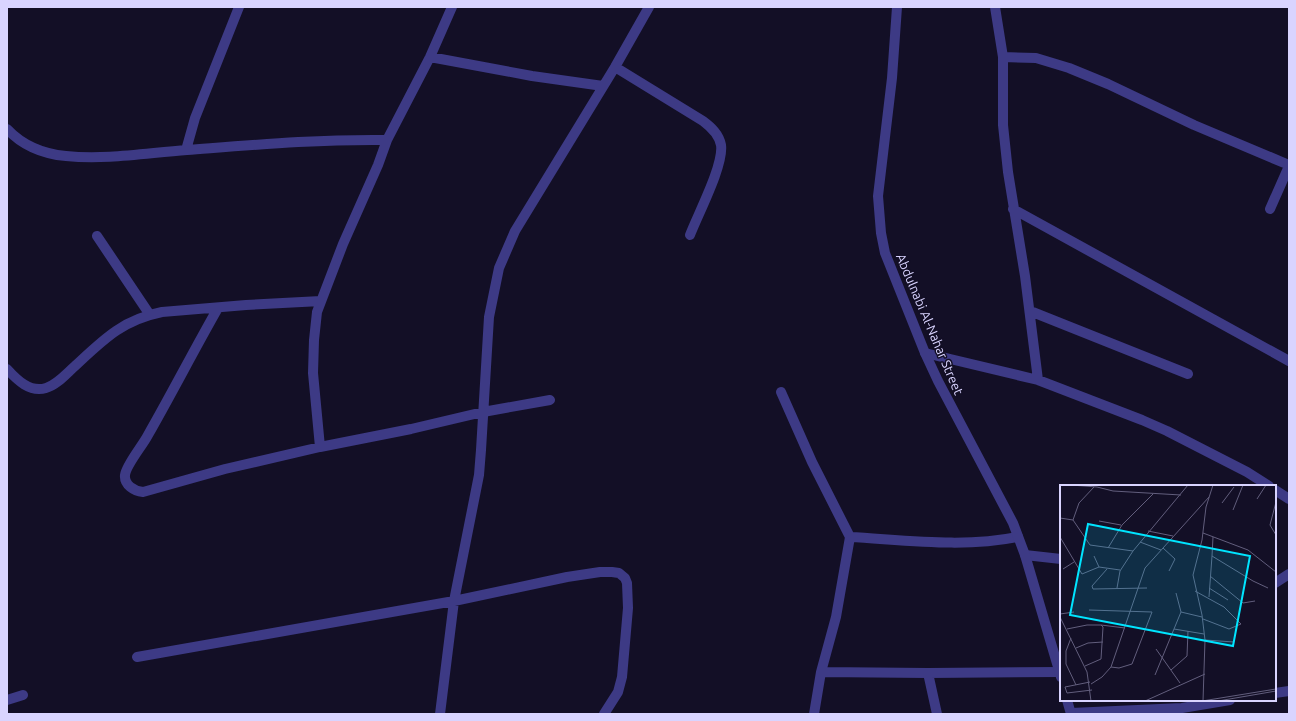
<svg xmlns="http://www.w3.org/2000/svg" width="1296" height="721" font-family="Ubuntu,sans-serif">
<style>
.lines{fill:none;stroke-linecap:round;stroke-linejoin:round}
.minor{stroke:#3d3a85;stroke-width:10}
.tertiary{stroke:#3d3a85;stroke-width:10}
.labels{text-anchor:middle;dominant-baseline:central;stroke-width:3;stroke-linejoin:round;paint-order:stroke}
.street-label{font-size:13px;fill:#d9d4ff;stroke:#130f26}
.inset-road{fill:none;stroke:#625e7d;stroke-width:1}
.view{fill:#00e5ff;fill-opacity:0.15;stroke:#00e5ff;stroke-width:2}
.inset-edge{fill:none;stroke:#d9d4ff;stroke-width:2}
</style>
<rect width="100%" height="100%" fill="#130f26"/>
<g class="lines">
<path class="minor" d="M995 7 1003 57
M430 57 532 76 603 86
M615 67 703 121C711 127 719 134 721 145 724 165 698 214 690 235
M7 129C23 146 43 154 66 156 106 160 146 153 187 150 253 145 320 139 387 140
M186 150 195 118 239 7
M1013 209 1289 361
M1270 209 1289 166
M97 236 150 315
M218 308C194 350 172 393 148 435 143 445 126 465 125 475 124 485 134 491 143 492L225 469 320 447 411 429 483 412 550 400
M1030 311 1188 374
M925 353 1038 380 1142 420 1167 431 1247 472 1269 486
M7 369C17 380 30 393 46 388 57 385 67 373 75 366 103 340 122 320 162 312L246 305 321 301
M1038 380 1025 276 1008 172 1003 125V57L1036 58 1069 68 1108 84 1194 125 1289 165
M781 392 812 462 850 537 836 617 821 672 814 714
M320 447 313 373 314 340 317 312 343 244 378 165 387 140 430 57 452 7
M1275 490 1289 499
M850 537C905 540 964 548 1018 537
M1025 555 1061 559
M1275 583 1289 574
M137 657 454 601 567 577 600 572H612L619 573 625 578 627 583 628 608 622 677 618 692 604 714
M821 672 928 673 1060 672
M928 673 937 714
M1275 693 1289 691
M7 700 23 695
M1071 713 1182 708 1230 700
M440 714 454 601 479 475 481 450 489 317 499 268 515 231 615 67 649 7"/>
<path class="tertiary" d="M897 7 892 78 878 196 881 233 885 253 925 353 938 381 1013 523 1025 555 1061 677
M1067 700 1071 714"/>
</g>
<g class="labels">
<g class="street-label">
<text transform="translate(930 324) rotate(67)">Abdulnabi Al-Nahar Street</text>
</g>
</g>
<g transform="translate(1060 485)">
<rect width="216" height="216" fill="#130f26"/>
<path class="inset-road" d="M11 0 37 2 53 6 121 10M197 14 206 0M216 17 210 40 216 50M162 18 174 2M173 25 183 0M0 33 13 35 19 18 34 2M13 35 30 60 73 66M39 36 61 40M88 46 113 51M143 48 188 65 216 87M0 52 22 89 39 82 60 85M80 57 101 65M48 63 62 40 93 9M103 63 115 74 109 86M34 71 39 82M152 71 153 52M3 84 14 77M47 84 32 101 33 104 87 103M150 91 183 118 195 116M57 103 60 86 73 66 128 0M149 103 168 115M135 106 164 122 181 139 169 144 143 134M149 112 152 71 193 96 208 103M29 125 92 127 72 179 59 183 51 182M121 127 142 132M0 129 14 127M0 132 27 187 31 216M41 140 65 143M7 144 27 140H41L43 142 41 174 25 181M114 144 144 149M11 153 6 166V179L16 200M145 155 174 157M16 163 28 158 43 157M96 164 120 198M111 185 127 171 128 146M95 190 121 127 116 108M30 197 5 202 7 208 32 205M31 199 42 192 51 182 85 83 149 12M85 216 145 189M142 216 216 204M143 216 145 155 142 130 133 90 142 55 146 22 153 0M158 216 216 206"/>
<path class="view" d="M28 39 190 71 173 161 10 130Z"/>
<rect width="216" height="216" class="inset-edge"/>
</g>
<rect width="1296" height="721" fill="none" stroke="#d9d4ff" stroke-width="16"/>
</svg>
